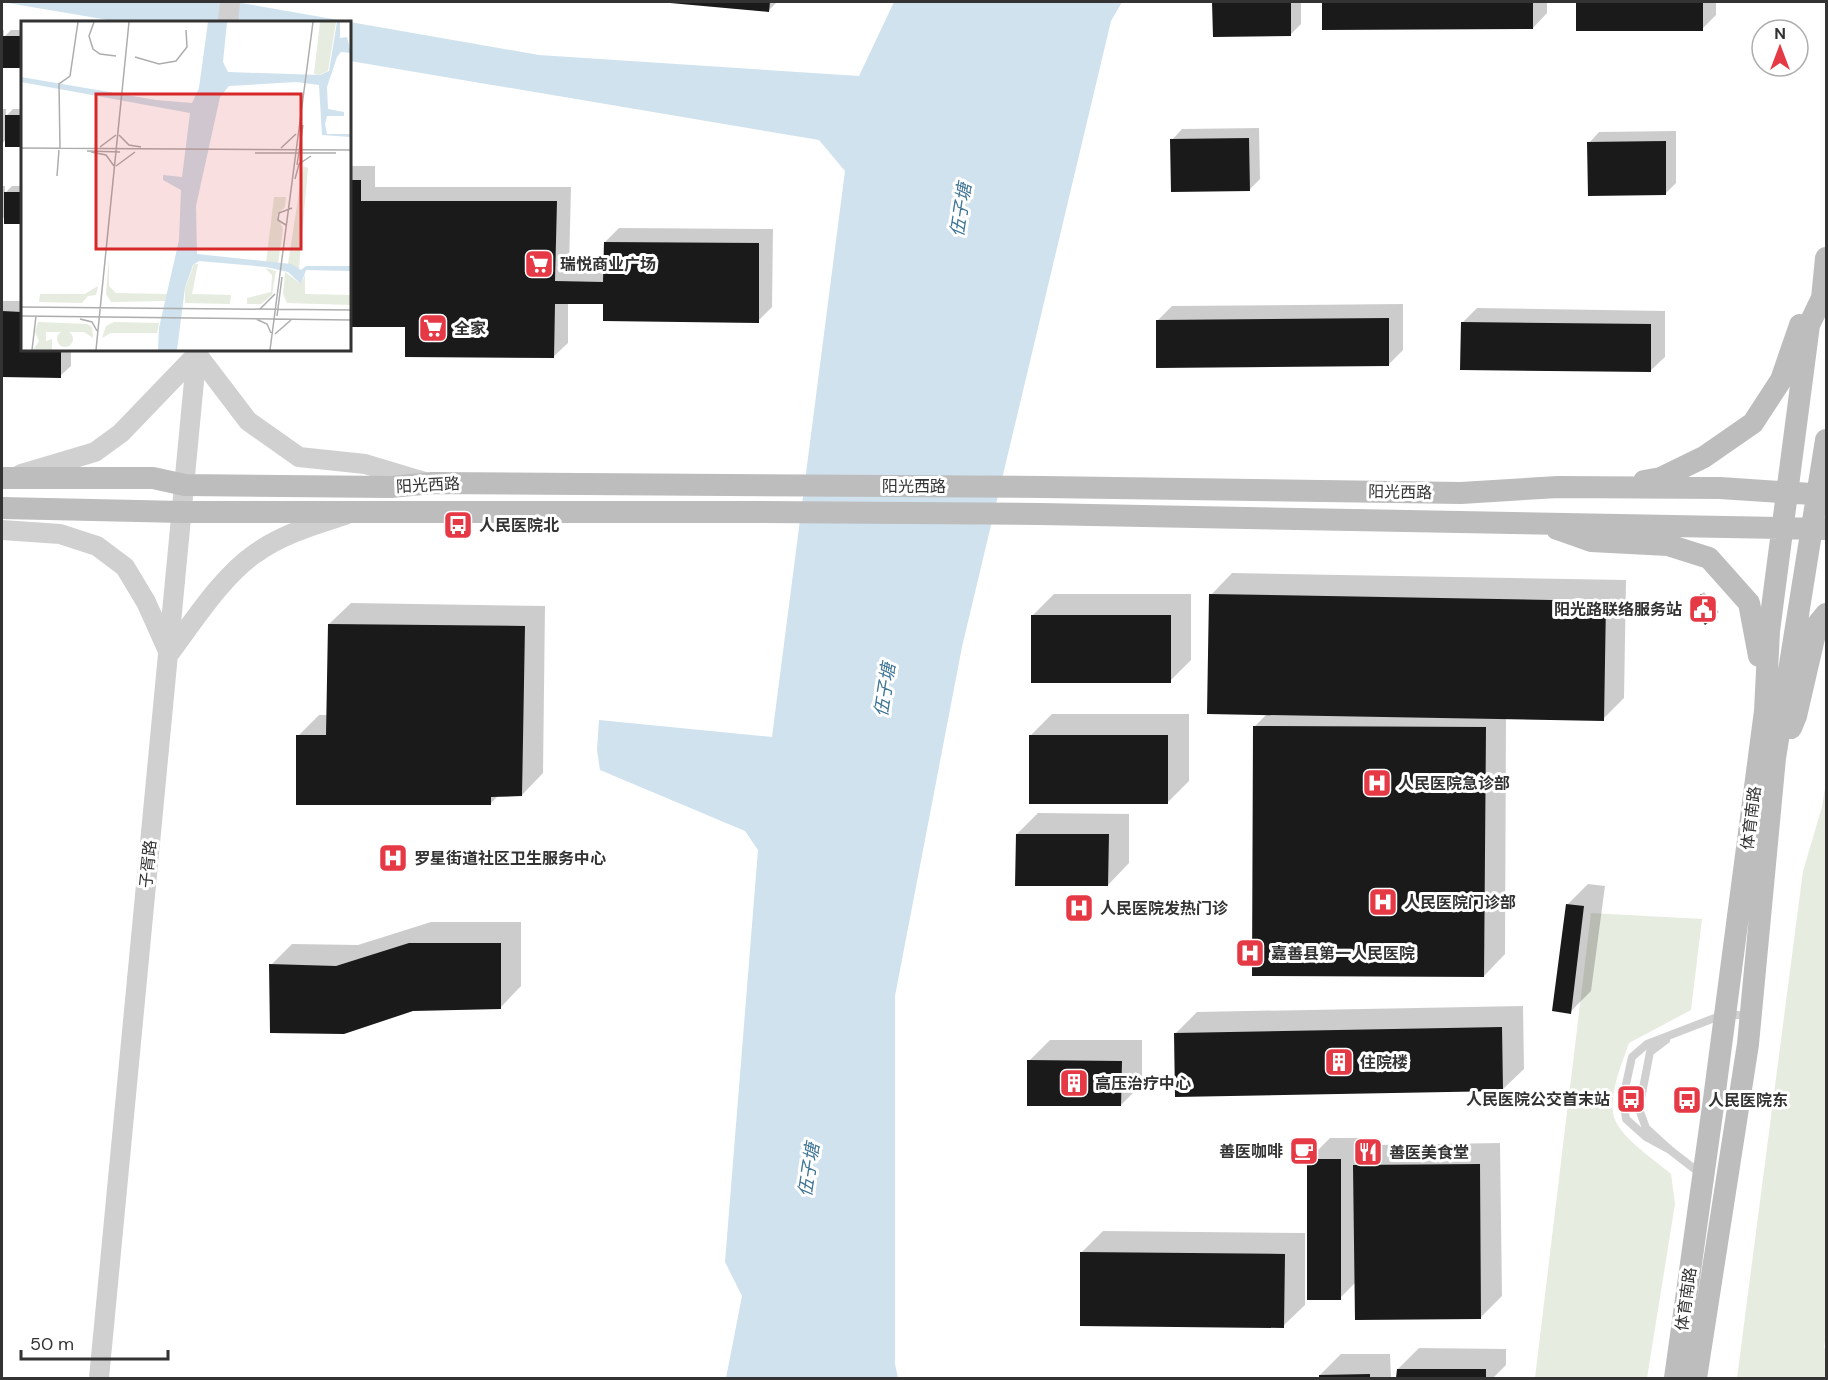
<svg xmlns="http://www.w3.org/2000/svg" width="1828" height="1380" font-family="'DM Sans','Noto Sans SC',sans-serif">
<style>
.green{fill:#e6ecdf}
.water{fill:#cfe2ee}
.shadow{fill:#0003}
.building{fill:#1a1a1a}
.lines{fill:none;stroke-linecap:round;stroke-linejoin:round}
.service{stroke:#d0d0d0;stroke-width:8}
.tertiary{stroke:#d0d0d0;stroke-width:20}
.secondary{stroke:#bdbdbd;stroke-width:22}
.labels{text-anchor:middle;dominant-baseline:central;stroke-width:6;stroke-linejoin:round;paint-order:stroke}
.poi-label{font-size:16px;font-weight:bold;fill:#333;stroke:#fff;text-anchor:start}
.street-label{font-size:16px;fill:#333;stroke:#fff}
.water-label{font-size:18px;font-style:italic;fill:#3f7597;stroke:#fff}
.inset-road{fill:none;stroke:#adadad;stroke-width:1.5}
.view{fill:#d62828;fill-opacity:0.15;stroke:#d62828;stroke-width:3}
.inset-edge{fill:none;stroke:#333;stroke-width:3}
</style>
<rect width="100%" height="100%" fill="#fff"/>
<path class="green" d="M1826 781V1332L1824 1348 1826 1349V1378H1737L1803 871 1822 807Z
M1591 913 1702 919 1691 1010 1629 1043C1622 1063 1610 1091 1613 1113 1616 1135 1654 1159 1671 1174L1675 1204 1647 1378H1535Z"/>
<path class="water" d="M2 2H236L539 55 859 76 894 2H1122L1111 21 962 647 895 996V1364L898 1378H726L742 1296 725 1262 758 850 745 831 600 770 597 750 599 720 772 737 845 171 819 140 350 61V22H120Z"/>
<path class="shadow" d="M669 2H777L768 11Z
M1214 2H1301V24L1290 35 1214 36Z
M1323 2H1547V13L1533 28H1323Z
M1577 2H1716V15L1702 29 1577 30Z
M2 30H4V37L11 30H22V67H4V60L2 63Z
M2 109H6V116L13 109H22V145H6V139L2 144Z
M1259 128 1260 179 1249 190 1172 140 1182 129Z
M1676 131V183L1666 193 1589 143 1599 132Z
M350 166H375V187H571L569 268H605V242L619 228 773 229 772 307 758 321 605 303H568V343L553 357 407 326 350 325Z
M2 186H5V193L12 186H22V223H5V216L2 220Z
M2 301H22V350H71V366L60 376H2Z
M1403 304V350L1389 364 1157 321 1172 306Z
M1477 308 1665 311V357L1650 371 1462 323Z
M1232 573 1626 580 1624 698 1603 719 1506 717 1505 954 1484 976 1255 726 1268 713 1211 595Z
M1704 592 1719 612 1706 623 1693 600Z
M1054 594H1191V660L1170 681 1033 615Z
M351 603 545 606 543 773 522 795H499L490 804 298 736 319 715H328L329 624Z
M1052 714H1189V781L1168 802 1030 736Z
M1038 813 1129 814V863L1108 885 1017 834Z
M1588 884 1605 886 1591 991 1570 1012 1567 905Z
M431 922H521V986L500 1008 271 965 292 944 358 945Z
M1523 1006 1524 1069 1502 1090 1176 1033 1197 1012Z
M1050 1040H1142V1084L1121 1105 1029 1061Z
M1330 1138H1361V1160L1376 1145 1500 1143 1502 1296 1481 1317 1356 1282 1340 1298 1309 1159Z
M1103 1231 1305 1233V1305L1283 1326 1082 1252Z
M1419 1348 1506 1349V1365L1493 1378H1398V1369Z
M1341 1354H1390L1391 1378H1320V1375Z"/>
<path class="building" d="M670 2H770L769 12 670 3Z
M1212 2H1291V36L1213 37Z
M1322 2H1533V29L1322 30Z
M1576 2H1703V31H1576Z
M3 36H22V68H3Z
M5 115H22V147H5Z
M1249 138 1250 191 1171 192 1170 139Z
M1666 141V195L1588 196 1587 142Z
M350 180H361V201H557L555 281 603 282 604 242 759 243V323L603 321V304H555L554 358 405 357V327H350Z
M4 192H22V224H4Z
M2 311 22 312V350H61V378L2 377Z
M1389 318V366L1156 368V320Z
M1461 322 1651 324V372L1460 370Z
M1209 594 1606 601 1604 721 1207 714Z
M1701 594 1717 616 1705 625 1689 603Z
M1031 615H1171V683H1031Z
M328 624 525 626 522 796 491 797V805H296V735H326Z
M1253 726 1486 727 1484 977 1252 976Z
M1029 735H1168V804H1029Z
M1016 834H1109L1108 886H1015Z
M1566 904 1584 906 1571 1014 1552 1011Z
M409 943H501V1009L413 1011 344 1034 270 1033 269 964 336 966Z
M1502 1027 1503 1091 1175 1097 1174 1033Z
M1027 1060 1122 1061 1121 1106H1027Z
M1307 1159H1341V1300H1307Z
M1480 1164 1481 1319 1355 1320 1353 1165Z
M1080 1252 1285 1254 1284 1328 1080 1326Z
M1397 1369H1486V1378H1396Z
M1370 1374V1378H1319V1375Z"/>
<g class="lines">
<path class="service" d="M1666 1040 1650 1052 1639 1109 1646 1128 1670 1150 1701 1174
M1670 1150 1646 1137 1626 1119 1623 1098 1632 1057 1647 1044 1725 1014 1750 1016"/>
<path class="tertiary" d="M228 22 230 2
M197 354 248 421 299 457 365 464 425 482
M21 474 95 452 121 433 197 354
M2 530 60 534 97 546 125 567 146 602 168 651
M169 654C193 622 223 575 256 553 283 534 314 525 345 515
M99 1378 197 350"/>
<path class="secondary" d="M2 478H153L185 485 391 487 432 483 1044 487 1461 493 1558 487 1720 488 1826 495
M1644 481 1661 478 1704 457 1753 423 1781 380 1800 325
M2 508 183 512H763L1040 514 1826 529
M1557 529 1591 541 1668 545 1709 558 1749 603 1759 656
M1791 728 1796 716 1817 625 1826 614
M1675 1378 1714 1099 1765 711 1769 631 1809 325 1822 298 1826 258
M1696 1378 1748 1044 1775 758 1826 440"/>
</g>
<defs>
<g id="supermarket-square" transform="scale(1.5)"><rect x="-9" y="-9" width="18" height="18" rx="4" fill="#e63946" stroke="#fff"/><path d="M-6-5.5h2.5l.6 2H6L4.5 2H-2.5L-4.4-4H-6ZM-1.5 3.2a1.3 1.3 0 1 0 .1 0ZM3 3.2a1.3 1.3 0 1 0 .1 0Z" fill="#fff"/></g>
<g id="bus-square" transform="scale(1.5)"><rect x="-9" y="-9" width="18" height="18" rx="4" fill="#e63946" stroke="#fff"/><path d="M-5-6H5V4H4V6H2V4H-2V6H-4V4H-5ZM-3.5-4V0h7V-4ZM-3.5 1.2v1.5H-2V1.2ZM2 1.2v1.5H3.5V1.2Z" fill="#fff"/></g>
<g id="civic-square" transform="scale(1.5)"><rect x="-9" y="-9" width="18" height="18" rx="4" fill="#e63946" stroke="#fff"/><path d="M-.6-6.5H3V-4.5H.6V-3L4-1V1h2V6H-6V1h2V-1L-.6-3ZM-1.2 2.5V6h2.4V2.5Z" fill="#fff"/></g>
<g id="hospital-square" transform="scale(1.5)"><rect x="-9" y="-9" width="18" height="18" rx="4" fill="#e63946" stroke="#fff"/><path d="M-5-5h3v3.5h4V-5h3V5h-3V1.5h-4V5h-3Z" fill="#fff"/></g>
<g id="building-square" transform="scale(1.5)"><rect x="-9" y="-9" width="18" height="18" rx="4" fill="#e63946" stroke="#fff"/><path d="M-4-6H4V6H1V3H-1V6H-4ZM-2.5-4.3h1.7v1.8h-1.7ZM.8-4.3h1.7v1.8H.8ZM-2.5-1h1.7V.8h-1.7ZM.8-1h1.7V.8H.8Z" fill="#fff"/></g>
<g id="cafe-square" transform="scale(1.5)"><rect x="-9" y="-9" width="18" height="18" rx="4" fill="#e63946" stroke="#fff"/><path d="M-5.5-4.5H6V0H3Q3 3.5 0 3.5H-2.5Q-5.5 3.5-5.5 0ZM3-3.2v2h1.7v-2ZM-6 4.5H4V6H-6Z" fill="#fff"/></g>
<g id="restaurant-square" transform="scale(1.5)"><rect x="-9" y="-9" width="18" height="18" rx="4" fill="#e63946" stroke="#fff"/><path d="M-5-6h1v4h1v-4h1v4h1v-4h1v5L-1.5 .5V6h-2V.5L-5-1ZM5-6V6H3V1.5H1.5Q1.5-4 5-6Z" fill="#fff"/></g>
</defs>
<g fill-rule="evenodd">
<use href="#supermarket-square" x="539" y="264"/>
<use href="#supermarket-square" x="433" y="328"/>
<use href="#bus-square" x="458" y="525"/>
<use href="#civic-square" x="1703" y="609"/>
<use href="#hospital-square" x="1377" y="783"/>
<use href="#hospital-square" x="393" y="858"/>
<use href="#hospital-square" x="1383" y="902"/>
<use href="#hospital-square" x="1079" y="908"/>
<use href="#hospital-square" x="1250" y="953"/>
<use href="#building-square" x="1339" y="1062"/>
<use href="#building-square" x="1074" y="1083"/>
<use href="#bus-square" x="1631" y="1099"/>
<use href="#bus-square" x="1687" y="1100"/>
<use href="#cafe-square" x="1304" y="1151"/>
<use href="#restaurant-square" x="1368" y="1152"/>
</g>
<g class="labels">
<g class="poi-label">
<text x="560" y="264">瑞悦商业广场</text>
<text x="454" y="328">全家</text>
<text x="479" y="525">人民医院北</text>
<text x="1682" y="609" text-anchor="end">阳光路联络服务站</text>
<text x="1398" y="783">人民医院急诊部</text>
<text x="414" y="858">罗星街道社区卫生服务中心</text>
<text x="1404" y="902">人民医院门诊部</text>
<text x="1100" y="908">人民医院发热门诊</text>
<text x="1271" y="953">嘉善县第一人民医院</text>
<text x="1360" y="1062">住院楼</text>
<text x="1095" y="1083">高压治疗中心</text>
<text x="1610" y="1099" text-anchor="end">人民医院公交首末站</text>
<text x="1708" y="1100">人民医院东</text>
<text x="1283" y="1151" text-anchor="end">善医咖啡</text>
<text x="1389" y="1152">善医美食堂</text>
</g>
<g class="street-label">
<text transform="translate(428 485) rotate(-3)">阳光西路</text>
<text x="914" y="486">阳光西路</text>
<text transform="translate(1400 492) rotate(1)">阳光西路</text>
<text transform="translate(1751 818) rotate(-83)">体育南路</text>
<text transform="translate(148 864) rotate(-84)">子胥路</text>
<text transform="translate(1686 1299) rotate(-82)">体育南路</text>
</g>
<g class="water-label">
<text transform="translate(961 210) rotate(-81)">伍子塘</text>
<text transform="translate(885 690) rotate(-81)">伍子塘</text>
<text transform="translate(809 1170) rotate(-81)">伍子塘</text>
</g>
</g>
<g transform="translate(21 21)">
<rect width="330" height="330" fill="#fff"/>
<path d="M299 1H315L307 50 298 54 293 53ZM282 145 287 147 278 248 267 243ZM253 176H265L264 186 256 194 262 208 257 243 245 242ZM88 236V265L95 272 147 273 145 280 90 281 85 273ZM173 243H177L171 273 210 274 209 283 164 282V268ZM244 247 255 250 251 274 240 283H226V277L250 271 251 254ZM264 251 280 263 284 254V273L330 274V284L266 282 262 273ZM77 265 75 274 67 275 61 282 18 281 19 273H64ZM17 301 66 303 71 306 72 317 63 311H25V320L31 318V329H12L18 320 14 311ZM93 301 138 302 136 312H90L81 317 85 305ZM36 318a8 8 0 1 1 16 0a8 8 0 1 1-16 0Z" fill="#e6ecdf"/>
<path d="M187 1H206L202 41 207 51 299 54 308 50 316 1H319V17L326 16 330 32 320 31 316 36 306 66 307 88 323 91V95H306L304 103 306 113H330V116L301 114 298 64 275 61 208 65 199 76 175 185 176 233 270 243 280 249 285 245H330V250L285 249 280 263 267 251 245 246 178 240 172 244 164 267 156 329H137L138 307 158 219 160 169 142 159V154L161 156 169 92 0 61V56L135 79 171 82 178 67Z" fill="#cfe2ee"/>
<path class="inset-road" d="M73 1 68 15 72 28 79 33 95 35M114 36 138 43 155 40 166 26 165 9M98 114 108 124 120 126M79 126 95 114M0 127 330 129M39 127 38 63 49 55 57 1M260 127 275 113M66 130 99 131M70 131 85 134 93 145M234 132H315M276 144 282 104M95 145 114 131M36 155 38 129M274 158 278 143 290 135M265 204 257 199 258 192 271 187M0 286 330 289M239 288 254 273M0 295 330 299M256 295 261 256M59 298 71 301 76 310M235 298 246 303 250 312M254 313 270 299M11 329 15 295M75 329 108 1M249 329 292 1"/>
<path class="view" d="M75 73H280V228H75Z"/>
<rect width="330" height="330" class="inset-edge"/>
</g>
<rect width="1828" height="1380" fill="none" stroke="#333333" stroke-width="6"/>
<g transform="translate(1780 48)"><circle r="28" fill="#ffffff" stroke="#adadad" stroke-width="1.5"/>
<path d="M0-4.5L10 22L0 15L-10 22Z" fill="#e63946"/>
<text y="-9" font-size="16" font-weight="bold" text-anchor="middle" fill="#333333">N</text>
</g>
<path d="M21 1350v9h147v-9" fill="none" stroke="#333333" stroke-width="3"/>
<text x="30" y="1350" font-size="18" fill="#333333" stroke="#ffffff" stroke-width="4.5" paint-order="stroke">50 m</text>
</svg>
